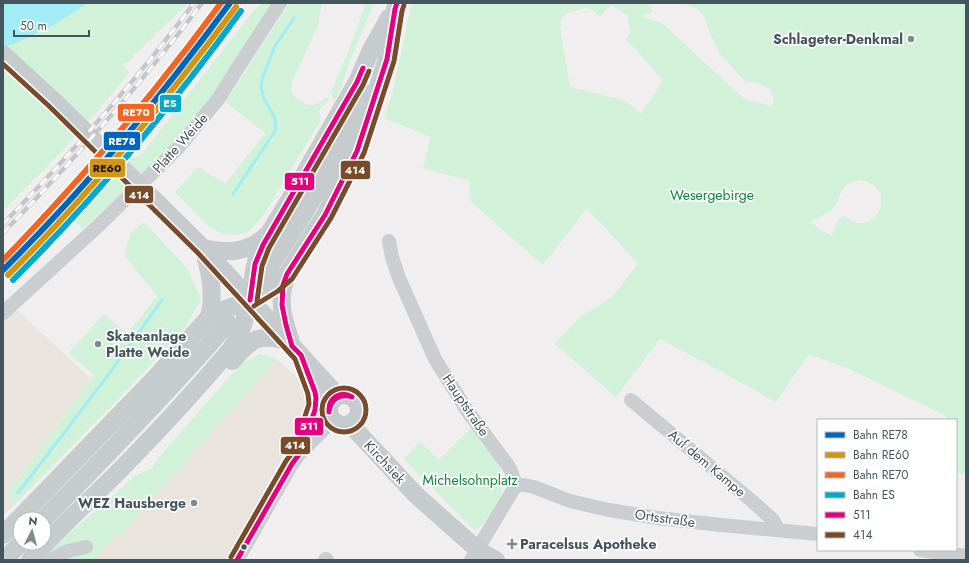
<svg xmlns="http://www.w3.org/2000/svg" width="969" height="563" font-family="Jost,sans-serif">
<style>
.commercial{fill:#eae4de}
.green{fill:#d1f1d8;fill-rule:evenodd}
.water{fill:#a1edf3}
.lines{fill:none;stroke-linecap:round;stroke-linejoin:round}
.stream{stroke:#a1edf3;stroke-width:3}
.minor{stroke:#caced0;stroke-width:14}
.major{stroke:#c6cbce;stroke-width:18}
.rail-casing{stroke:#c4c7c9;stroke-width:4.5}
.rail{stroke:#fff;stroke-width:3;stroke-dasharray:9;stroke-linecap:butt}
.bus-1-casing{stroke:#fff;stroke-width:8}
.bus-2-casing{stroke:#fff;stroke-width:8}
.bus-1{stroke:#e5007d;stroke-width:5}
.bus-2{stroke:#7a4b2a;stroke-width:5}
.rail-1-casing{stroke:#fff;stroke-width:9}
.rail-2-casing{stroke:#fff;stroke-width:9}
.rail-3-casing{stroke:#fff;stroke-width:9}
.rail-4-casing{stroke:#fff;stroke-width:9}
.rail-1{stroke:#0065bd;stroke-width:6}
.rail-2{stroke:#d39613;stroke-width:6}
.rail-3{stroke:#f26522;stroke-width:6}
.rail-4{stroke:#00a9ce;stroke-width:6}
.poi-dot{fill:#808b90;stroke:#fff;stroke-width:1.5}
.bus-dot{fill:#44555d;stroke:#fff;stroke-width:1.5}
.labels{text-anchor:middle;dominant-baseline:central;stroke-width:3.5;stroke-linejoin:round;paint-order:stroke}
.poi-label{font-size:14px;font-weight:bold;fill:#44555d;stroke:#fff;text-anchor:end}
.street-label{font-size:14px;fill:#44555d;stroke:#fff}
.park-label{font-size:14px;fill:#0d8538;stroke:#fff}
.line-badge{stroke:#fff;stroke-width:1.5}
.badge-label{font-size:11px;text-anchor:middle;font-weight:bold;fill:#fff}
.pale-badge-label{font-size:11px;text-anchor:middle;font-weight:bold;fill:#111}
</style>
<rect width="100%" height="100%" fill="#f0eeef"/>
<path class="commercial" d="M5 299 91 379 6 494 16 503 3 516V301Z
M277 359 303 383 306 389 309 402V410L300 430 286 449 236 545 227 560H93L115 536 124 530Z"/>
<path class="green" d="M88 3H187L186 4 187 5 180 12 179 11 176 14V15L169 22 168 21 165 24 166 25 158 32 157 31 154 34 155 35 148 42H147L144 45H145L137 52H136L133 55 134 56 127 63 126 62 123 65 129 73 96 113 65 148 3 211V48L21 41 54 25Z
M263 3H274L215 94 179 138 150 167 83 229 69 216 99 182 106 171 141 155 256 8Z
M291 3H322L318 25 293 80C292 83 291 87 291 90 292 97 306 107 313 105 318 104 323 99 327 97L329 100 319 110 321 120 262 217 248 232 234 235 220 233 207 225 175 192 198 167 225 184 265 133 225 102 289 4Z
M366 3H374L347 68 341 89 334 101 333 100V96L330 92 333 88 352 42Z
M412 3H647L653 12 641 16 662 23 744 99 772 106 774 99 769 88 755 82H746L720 54 709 31 705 19 700 11 683 3H966V474L956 473V420H946V416L854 371 809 354 776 402 711 366 660 339 616 397 555 344 580 317 612 297 638 264 587 208 543 265 469 200 470 181 423 168 431 137 384 118 393 91ZM611 5 626 14 631 30 626 40 634 47 663 81 641 114 626 101 570 87 560 28 561 20 566 13 586 8 593 10 600 17ZM859 180C902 185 875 243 845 216L838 220 832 236 819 229 810 222C816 218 824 216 830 211 844 201 835 184 859 180Z
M144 222 187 268 201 299 185 328 122 395 16 503 6 495 94 375 69 353 104 314 127 334 157 296 124 255 131 233Z
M260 354 277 359 124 531 115 536 93 560H44L47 553 135 476 152 468 159 457 242 363Z
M472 427C484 443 506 465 503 487 502 495 497 503 493 510 488 517 484 525 477 529L471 527 404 459 420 441 439 460Z"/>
<path class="water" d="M3 3H88L54 25 21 41 3 48Z"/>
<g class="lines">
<path class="stream" d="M233 194 273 134 276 128 275 118 264 99 261 87 263 76 275 46 294 18
M18 493 103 382 162 300"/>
<path class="minor" d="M389 241 392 257 399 278 435 359 468 412 507 464 511 471 516 485
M3 313 96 228 178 148 219 98 237 69 280 3
M631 400 752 501 773 520 778 530
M302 447C308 431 319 411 316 393 313 382 307 371 303 361
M516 485H524L534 487 570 501 609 510 658 518 721 525 818 534
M920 550 966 556
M50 560 68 551 86 547
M237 560 292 464 300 453 333 420
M325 560 326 559 327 560
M471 560 516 485"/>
<path class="major" d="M3 54 55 102 203 248 338 396
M203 248C228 253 247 254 267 235
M204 251C210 273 215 294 209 317
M266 272C285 244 303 216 320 186 337 156 351 124 365 93
M287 274C285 281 282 288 282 296 280 312 287 328 291 343
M232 361C251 339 258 333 287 341
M329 410a15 15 0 1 1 30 0a15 15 0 1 1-30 0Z
M350 424 416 495 478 550 496 560
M44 519C107 455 169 391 228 323
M3 535 155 378 209 317 223 310 250 300 271 287 281 279 287 274 325 215 357 151 387 59 395 9
M4 560 21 543
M30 560C57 530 87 503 116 474 156 434 194 392 231 349L236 341 243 325 250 300 254 271 258 254 268 235 290 199 357 82 371 50 389 18"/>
<g class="rail-casing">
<path id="rail" d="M3 224C71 154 136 81 194 3
M3 233C74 160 141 84 202 3"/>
</g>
<use href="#rail" class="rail"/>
<g class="bus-1-casing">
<path id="bus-1" d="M250 300 255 264 263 245 357 82 363 68
M329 412C328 398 340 390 352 397
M329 412C330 399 341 393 352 397
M237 560 292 464 300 453 315 410 316 398 315 392 301 355 292 346 286 325 282 305 283 285 287 274 325 215 357 151 387 59 395 9 397 3"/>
</g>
<g class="bus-2-casing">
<path id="bus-2" d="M3 64 50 107 198 253 295 359 308 394 309 404 294 450 286 461 231 557
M257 301 262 266 269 248 363 85 369 71
M254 306 278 291 292 279 331 218 364 153 394 61 402 11 404 5
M322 410a22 22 0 1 1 44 0a22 22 0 1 1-44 0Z"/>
</g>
<use href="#bus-1" class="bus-1"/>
<use href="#bus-2" class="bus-2"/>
<g class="rail-1-casing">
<path id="rail-1" d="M3 270C86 188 161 97 230 3"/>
</g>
<g class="rail-2-casing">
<path id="rail-2" d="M8 275C91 193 166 101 236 7"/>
</g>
<g class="rail-3-casing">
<path id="rail-3" d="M3 260C30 233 56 204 82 175 131 120 177 63 221 3"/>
</g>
<g class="rail-4-casing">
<path id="rail-4" d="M13 280C96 197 172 106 241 11"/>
</g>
<use href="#rail-1" class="rail-1"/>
<use href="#rail-2" class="rail-2"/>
<use href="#rail-3" class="rail-3"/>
<use href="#rail-4" class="rail-4"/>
</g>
<g class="poi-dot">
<circle cx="911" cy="39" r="4"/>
<circle cx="98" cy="344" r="4"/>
<circle cx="194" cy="503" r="4"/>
<path d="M510 538h4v4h4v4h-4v4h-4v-4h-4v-4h4z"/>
</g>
<circle class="bus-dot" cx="244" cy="547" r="3.5"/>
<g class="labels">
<g class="poi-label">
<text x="903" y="39">Schlageter-Denkmal</text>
<text x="106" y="336" text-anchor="start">Skateanlage<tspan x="106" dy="16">Platte Weide</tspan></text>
<text x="186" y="503">WEZ Hausberge</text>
<text x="520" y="544" text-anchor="start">Paracelsus Apotheke</text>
</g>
<g class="street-label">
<text transform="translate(180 143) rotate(-48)">Platte Weide</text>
<text transform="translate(466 405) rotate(56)">Hauptstraße</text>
<text transform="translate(385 462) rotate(47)">Kirchsiek</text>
<text transform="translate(707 463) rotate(40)">Auf dem Kampe</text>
<text transform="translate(665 518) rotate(8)">Ortsstraße</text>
</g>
<g class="park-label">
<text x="712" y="195">Wesergebirge</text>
<text x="470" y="480">Michelsohnplatz</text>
</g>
</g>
<g class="line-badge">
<rect x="159" y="94" width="23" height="19" rx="4" fill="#00a9ce"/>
<rect x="117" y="103" width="38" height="19" rx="4" fill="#f26522"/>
<rect x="103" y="131" width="38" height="20" rx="4" fill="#0065bd"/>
<rect x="89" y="158" width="37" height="20" rx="4" fill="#d39613"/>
<rect x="340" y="160" width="31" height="20" rx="4" fill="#7a4b2a"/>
<rect x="284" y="172" width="31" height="19" rx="4" fill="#e5007d"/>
<rect x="124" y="185" width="30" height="19" rx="4" fill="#7a4b2a"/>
<rect x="294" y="417" width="30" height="19" rx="4" fill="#e5007d"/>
<rect x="280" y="436" width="31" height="19" rx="4" fill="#7a4b2a"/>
</g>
<g class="badge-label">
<text x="170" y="107">ES</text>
<text x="136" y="116">RE70</text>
<text x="122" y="145">RE78</text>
<text x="355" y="174">414</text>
<text x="300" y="185">511</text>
<text x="139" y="199">414</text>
<text x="309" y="430">511</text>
<text x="295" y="449">414</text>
</g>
<g class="pale-badge-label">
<text x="107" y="172">RE60</text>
</g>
<rect width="969" height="563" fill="none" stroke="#44555d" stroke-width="8"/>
<rect x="817" y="419" width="140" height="132" fill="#ffffff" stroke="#b4bbbe"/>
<rect x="825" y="432" width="20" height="6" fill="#0065bd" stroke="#b4bbbe"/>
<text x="853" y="439" font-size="12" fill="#44555d">Bahn RE78</text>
<rect x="825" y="452" width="20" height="6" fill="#d39613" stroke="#b4bbbe"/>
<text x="853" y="459" font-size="12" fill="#44555d">Bahn RE60</text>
<rect x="825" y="472" width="20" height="6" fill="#f26522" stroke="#b4bbbe"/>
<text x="853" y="479" font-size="12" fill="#44555d">Bahn RE70</text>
<rect x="825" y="492" width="20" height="6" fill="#00a9ce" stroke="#b4bbbe"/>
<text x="853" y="499" font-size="12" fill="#44555d">Bahn ES</text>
<rect x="825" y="512" width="20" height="6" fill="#e5007d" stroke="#b4bbbe"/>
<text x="853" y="519" font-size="12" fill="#44555d">511</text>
<rect x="825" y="532" width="20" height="6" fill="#7a4b2a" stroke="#b4bbbe"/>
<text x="853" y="539" font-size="12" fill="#44555d">414</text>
<g transform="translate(32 531) rotate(6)"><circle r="19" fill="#ffffff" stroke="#b4bbbe"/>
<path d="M0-3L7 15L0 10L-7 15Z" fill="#808b90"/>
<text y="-6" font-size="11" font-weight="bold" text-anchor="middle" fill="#44555d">N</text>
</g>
<path d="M14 30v6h75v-6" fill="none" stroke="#44555d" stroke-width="2"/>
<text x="20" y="30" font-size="12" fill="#44555d" stroke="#ffffff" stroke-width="3" paint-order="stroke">50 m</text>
</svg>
